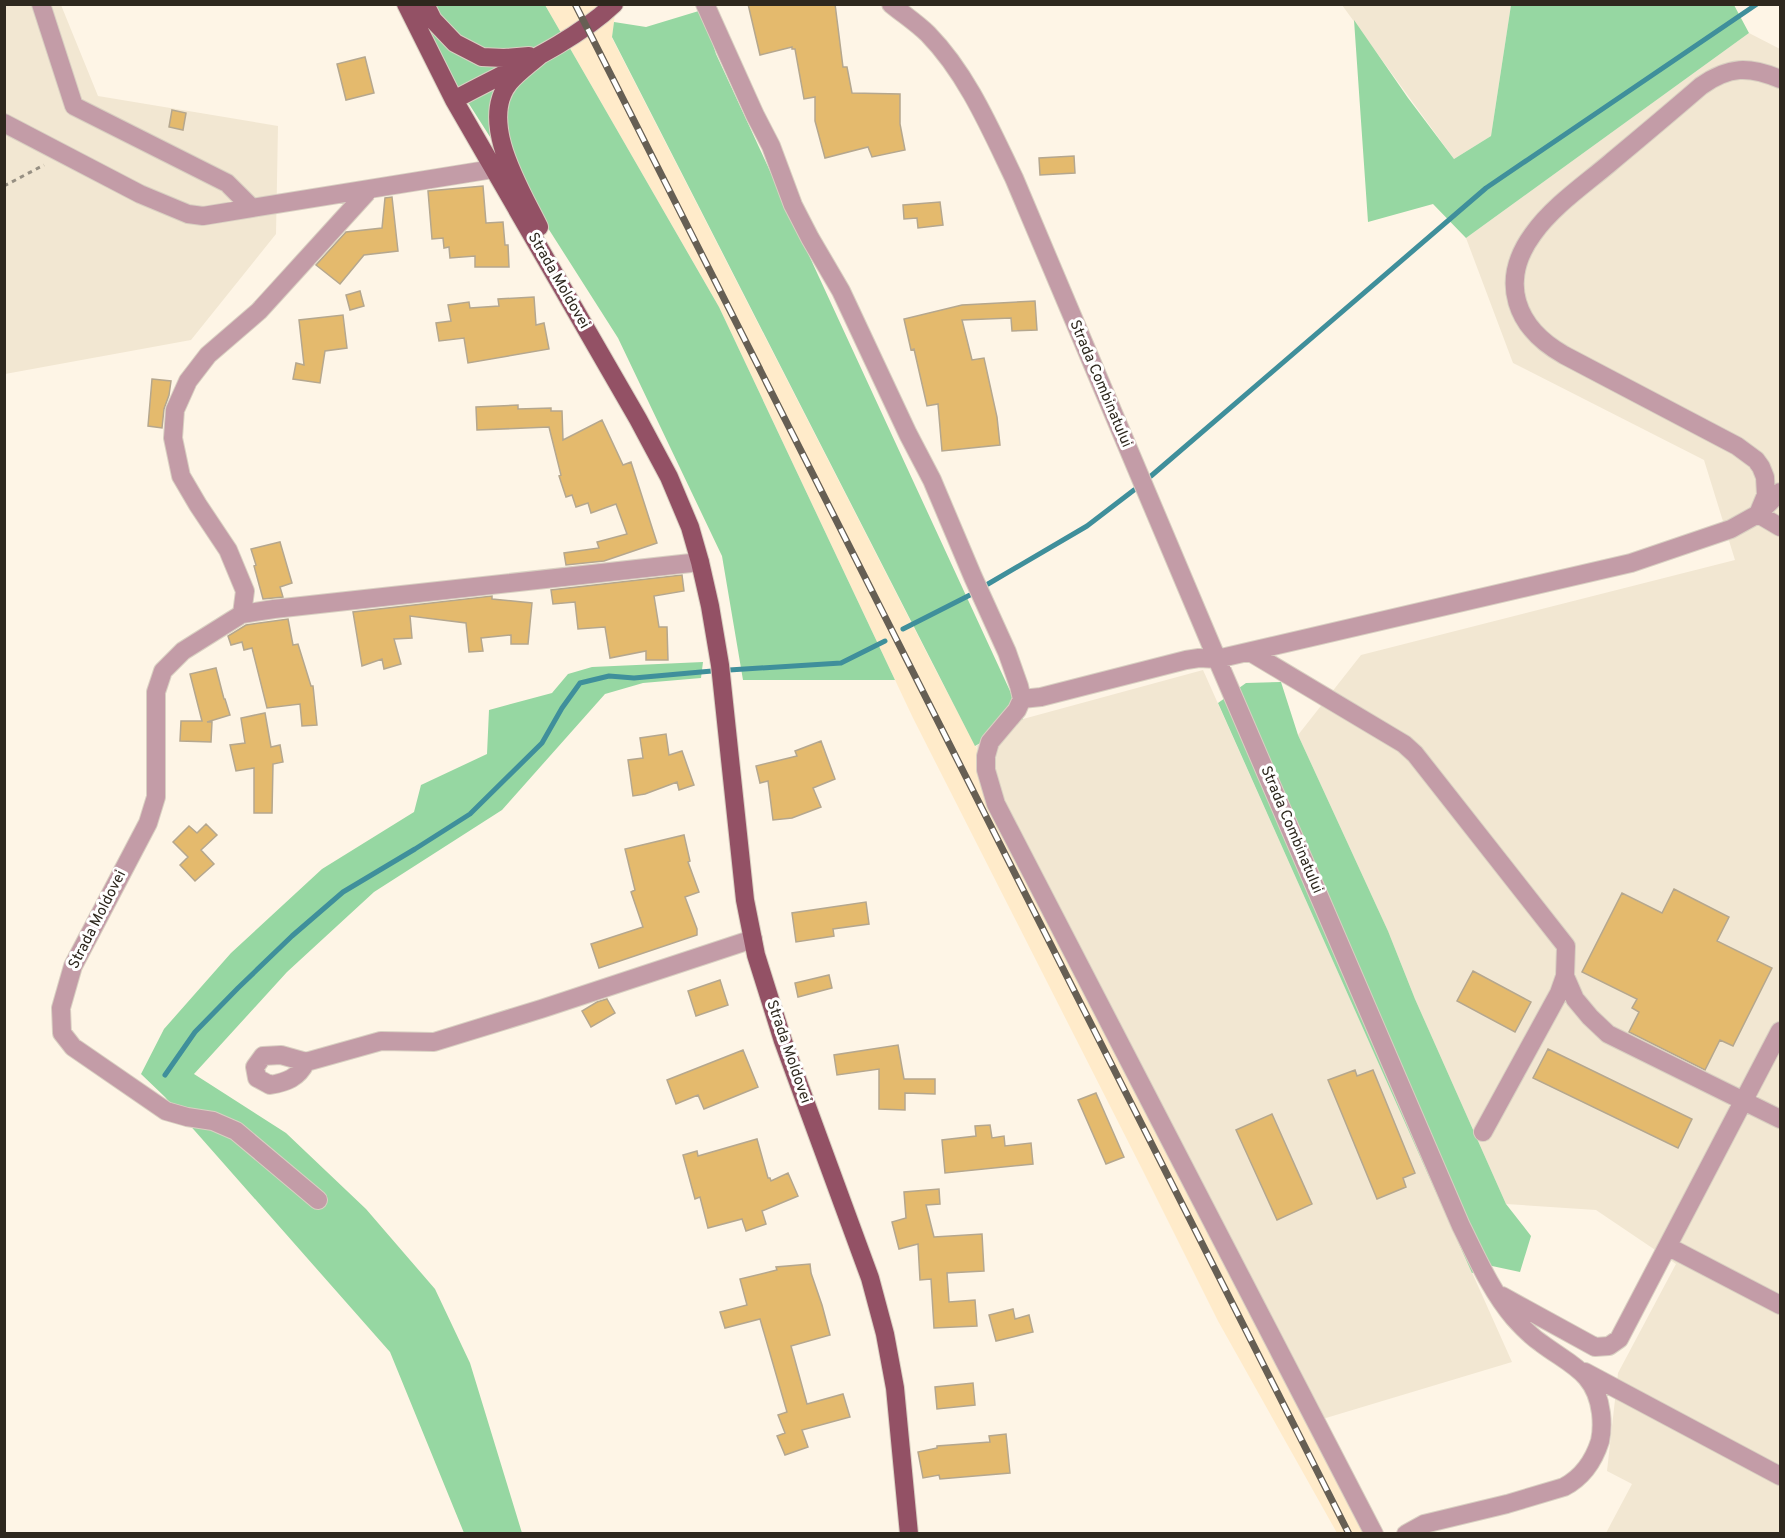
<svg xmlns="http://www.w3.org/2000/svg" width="1785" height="1538" font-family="Overpass,sans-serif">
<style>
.built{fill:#ffebca}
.industrial{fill:#f2e7d2}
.green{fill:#96d7a2}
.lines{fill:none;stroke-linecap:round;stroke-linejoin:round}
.stream{stroke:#3f8f9b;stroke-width:5}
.building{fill:#e4ba6d;stroke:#b5a78e;stroke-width:1.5}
.minor-casing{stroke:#d9d0c2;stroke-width:20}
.major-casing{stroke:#d9d0c2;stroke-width:20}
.path{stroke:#979083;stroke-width:3;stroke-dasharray:4.5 4.5;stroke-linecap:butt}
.minor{stroke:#c39ca7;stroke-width:18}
.major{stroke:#935165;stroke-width:18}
.rail-casing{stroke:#665f54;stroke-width:7}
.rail{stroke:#fff;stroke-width:4.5;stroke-dasharray:14;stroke-linecap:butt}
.labels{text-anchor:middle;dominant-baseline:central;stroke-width:6;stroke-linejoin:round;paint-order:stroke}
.street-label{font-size:15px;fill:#2e281e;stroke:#fff}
</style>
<rect width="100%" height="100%" fill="#fef5e6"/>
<path class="built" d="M545 5H616L612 38 932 663 1105 994 1282 1377 1363 1533H1337L1218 1321 1141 1167 913 718 719 307Z"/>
<path class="industrial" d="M5 5H61L98 96 278 126 276 234 191 340 5 374Z
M1342 5H1511L1491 136 1454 159Z
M1749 33 1780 49V1533H1606L1632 1484 1607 1471 1618 1373 1676 1264 1596 1210 1506 1204 1415 999 1388 931 1298 735 1361 655 1735 560 1704 460 1513 363 1466 238Z
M1203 670 1512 1362 1306 1424 1282 1377 1105 994 976 746 1023 719Z"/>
<path class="green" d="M406 5H545L719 307 895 680H743L722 556 618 338Z
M1511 5H1734L1749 33 1466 238 1433 204 1368 222 1354 20 1408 98 1454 159 1491 136Z
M702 10 716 54 1023 719 975 746 612 37 614 22 646 27Z
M703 662 701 678 643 683 605 694 502 810 374 892 287 972 194 1074 286 1133 366 1209 435 1289 470 1363 522 1533H464L390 1352 165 1097 141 1074 164 1029 231 953 322 869 414 812 421 785 487 754 489 710 552 693 568 674 592 667Z
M1281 682 1298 735 1388 931 1415 999 1506 1204 1531 1236 1520 1272 1492 1266 1472 1273 1218 703 1246 683Z"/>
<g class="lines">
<path class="stream" d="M1151 476 1486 188 1757 4
M988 584 1087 526 1134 490
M903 629 970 595
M729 670 841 663 885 641
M165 1075 195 1032 238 988 292 936 343 892 415 849 470 814 542 743 562 708 580 683 609 676 634 678 712 671"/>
</g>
<path class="building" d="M748 4H835L843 67H847L852 93 900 94V124L905 150 872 157 868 147 825 158 815 121V97L804 99 795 49H792V47L760 55Z
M365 57 374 93 346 100 337 64Z
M172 110 186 113 183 130 169 127Z
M1074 156 1075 173 1040 175 1039 158Z
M483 186 486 223 503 222 505 245H508L509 267H475V256L450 258 449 247 444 248 443 238 432 239 428 191Z
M392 197 398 251 364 255 340 284 316 265 346 232 382 228 385 198Z
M940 202 943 225 918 228 917 218 904 219 903 205Z
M360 291 364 306 350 310 346 295Z
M534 297 536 325 544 323 549 349 468 363 464 338 439 341 436 323 451 321 448 305 469 302 470 308 499 306 498 299Z
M1035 301 1037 330 1012 331 1011 318 962 320 972 360 984 358 997 417 1000 445 942 451 938 404 927 406 914 349 911 350 904 319 962 305Z
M343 315 347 348 325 351 320 383 293 379 296 363 304 365 299 320Z
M152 379 171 381 169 395 164 409 162 428 148 426Z
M518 405V409L551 408V411H562L563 440 602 420 623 465 631 462 657 543 604 561 566 565 564 553 599 548 597 542 627 534 616 504 591 513 588 503 576 507 572 495 566 497 559 476 561 475 549 427 477 430 476 407Z
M280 542 292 583 280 587 283 597 263 599 254 566 256 565 251 549Z
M682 575 684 591 654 596 659 627H667L668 660H646V651L610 658 605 627 578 629 575 602 553 604 551 590Z
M492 596V599L532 603 528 644H511V635L481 638 483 651 469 652 466 623 410 616 412 638 394 639 401 664 384 669 382 659 362 666 353 612Z
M288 619 293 645 298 644 311 686H313L317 725 302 726 300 704 267 708 252 648 244 650 242 642 231 645 228 636 246 625Z
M216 668 224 699H225L230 715 207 722H212L211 742 180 741 181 721H202L190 674Z
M265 713 271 747 280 745 283 762 273 764 272 813H254V768L236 771 230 745 245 743 241 718Z
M666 734 669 755 682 751 694 785 679 790 677 782 645 794 633 796 628 760 643 758 640 738Z
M821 741 835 779 813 788 821 807 792 818 773 820 768 781 760 783 756 766 797 756 795 751Z
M206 824 217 835 201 850 214 864 195 881 180 865 188 857 173 842 189 826 197 833Z
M684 835 690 861 688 862 699 892 685 897 697 929V935L599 968 591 944 643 927 631 892 635 890 625 849Z
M1674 889 1729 917 1717 941 1772 968 1733 1046 1720 1040 1705 1070 1629 1032 1639 1012 1632 1008 1637 999 1582 972 1622 893 1662 913Z
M866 902 869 924 833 929 834 936 796 942 792 913Z
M1473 971 1531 1002 1515 1032 1457 1001Z
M829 975 832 988 798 997 795 983Z
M720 980 728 1005 696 1016 688 991Z
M607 999 615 1013 591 1027 582 1011 597 1002Z
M898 1045 904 1079H935V1094L905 1093V1110L879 1109V1069L837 1075 834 1055Z
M1548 1049 1692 1119 1678 1148 1533 1078Z
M743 1050 758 1087 704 1109 698 1095 676 1104 667 1080Z
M1355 1070 1357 1076 1373 1070 1415 1173 1403 1178 1406 1187 1377 1199 1328 1080Z
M1096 1093 1124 1157 1106 1164 1078 1100Z
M1272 1114 1312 1204 1277 1220 1236 1130Z
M990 1125 992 1138 1004 1136 1005 1146 1031 1143 1033 1164 945 1173 942 1140 976 1136 975 1126Z
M757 1139 768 1178H770L771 1181 788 1173 798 1196 762 1211 766 1224 746 1231 742 1219 708 1228 700 1197 695 1199 683 1155 697 1151 698 1156Z
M939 1189 940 1204 926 1205 934 1237 982 1234 984 1271 947 1273 949 1302 975 1300 977 1326 934 1328 931 1279 920 1280 918 1244 899 1249 892 1222 906 1218 904 1192Z
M810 1264 811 1273 822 1305 830 1335 791 1346 807 1404 843 1394 850 1417 802 1430 808 1447 785 1455 777 1436 785 1433 778 1415 787 1412 760 1319 725 1328 720 1312 747 1305 740 1279 777 1270 776 1267Z
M1013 1309 1015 1319 1029 1315 1033 1332 996 1341 989 1315Z
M973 1383 975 1405 937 1409 935 1387Z
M1006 1434 1010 1473 940 1479 939 1475 923 1478 918 1452 937 1448V1446L990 1442 989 1436Z"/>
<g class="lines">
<g class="minor-casing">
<path id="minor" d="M41 4 74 106 227 183 252 208
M705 4 755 115 771 146 793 205 810 238 841 291 908 434 932 480 973 577 1007 652 1019 686 1022 699 1017 710 990 742 986 756V770L996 804 1374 1534
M891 4C903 14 917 23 928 34 967 74 990 128 1014 178L1217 659 1461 1226C1477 1258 1491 1291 1514 1318 1522 1327 1531 1336 1541 1343 1570 1365 1596 1372 1601 1413 1602 1422 1602 1432 1600 1441 1594 1460 1583 1477 1564 1487L1507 1504 1424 1524 1406 1534
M4 123 140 194 188 214 203 216 493 169
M1780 492 1758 514 1780 527
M242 614 245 591 228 550 198 505 181 476 173 438 175 410 188 381 208 355 259 311 370 189
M1250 652 1404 744 1415 754 1566 946 1565 976 1559 993 1483 1132
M1022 699 1041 697 1186 660 1199 658 1217 659 1631 563 1731 529 1758 514 1766 495 1765 477 1761 467 1756 460 1737 446 1564 355C1516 328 1498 282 1533 234 1553 206 1584 185 1610 163 1641 137 1671 112 1701 86 1729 66 1749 66 1780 79
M1565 976 1575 999 1590 1017 1608 1034 1780 1119
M306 1062C298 1078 287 1082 270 1085L257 1078 255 1067 263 1056 281 1055 306 1062 381 1041 434 1042 541 1009 753 939
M318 1200 236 1131 213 1121 187 1117 166 1111 73 1047 62 1033 61 1008 73 966 148 823 156 797V692L163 671 183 651 242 614 274 609 700 562
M1669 1247 1780 1305
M1502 1296 1595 1347 1609 1346 1619 1339 1780 1031
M1585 1372 1780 1476"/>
</g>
<g class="major-casing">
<path id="major" d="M406 4 454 100 638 419 669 477 690 527 700 562 710 606 720 665 745 900 756 955 783 1041 870 1278 885 1334 895 1388 909 1534
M425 4 433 20 455 43 482 57 504 58 529 56
M454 100C505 72 572 44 614 4
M539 227C521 190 478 122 509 83 517 73 530 64 540 55"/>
</g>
<path class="path" d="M4 186 44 165"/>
<use href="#minor" class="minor"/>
<use href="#major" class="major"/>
<g class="rail-casing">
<path id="rail" d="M575 4 1349 1534"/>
</g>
<use href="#rail" class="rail"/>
</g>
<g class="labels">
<g class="street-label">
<text transform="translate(558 281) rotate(60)">Strada Moldovei</text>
<text transform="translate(1100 384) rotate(67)">Strada Combinatului</text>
<text transform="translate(1291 830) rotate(67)">Strada Combinatului</text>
<text transform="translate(98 920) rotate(-63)">Strada Moldovei</text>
<text transform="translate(788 1052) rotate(71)">Strada Moldovei</text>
</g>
</g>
<rect width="1785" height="1538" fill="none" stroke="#2e281e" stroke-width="12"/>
</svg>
